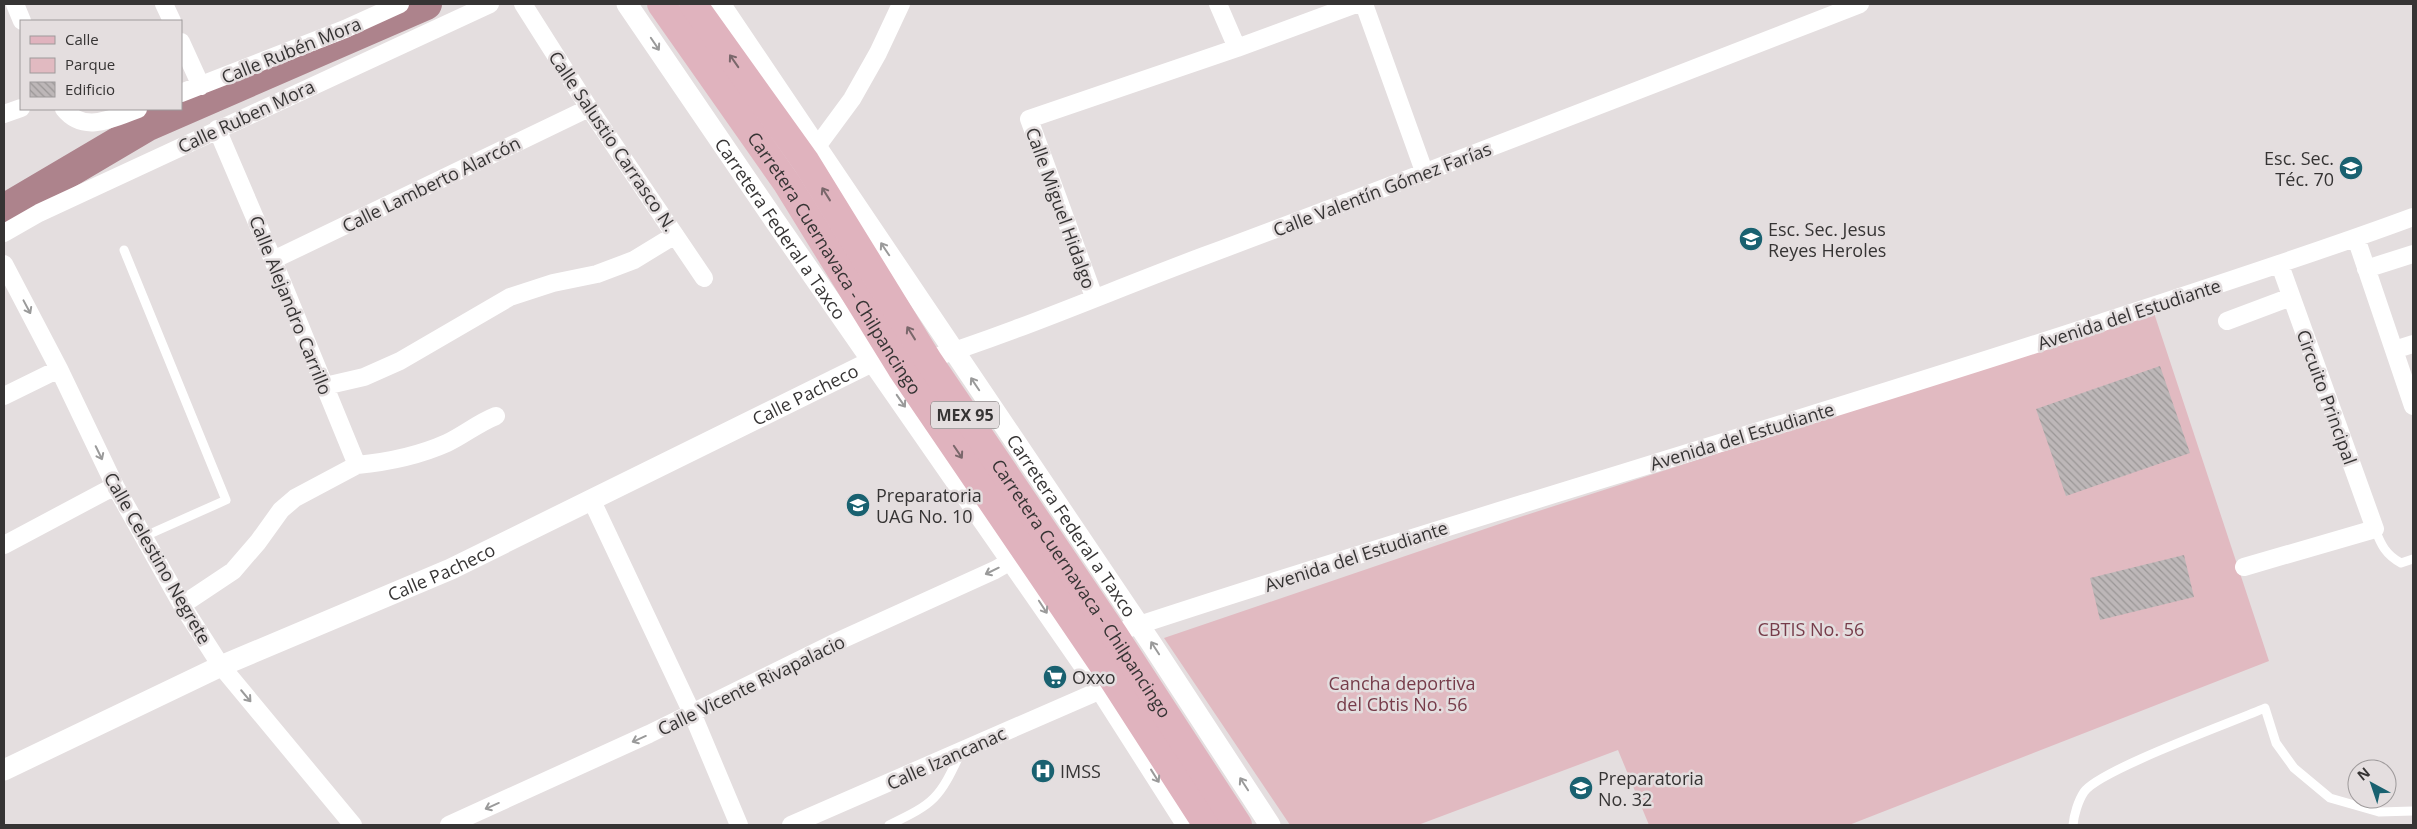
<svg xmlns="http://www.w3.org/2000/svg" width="2417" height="829" font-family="'Open Sans',sans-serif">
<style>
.green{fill:#e1bac1}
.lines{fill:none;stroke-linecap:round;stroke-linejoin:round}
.river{stroke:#ad838c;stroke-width:32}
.building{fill:url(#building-back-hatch)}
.service{stroke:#fff;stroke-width:9}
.minor{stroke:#fff;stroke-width:18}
.tertiary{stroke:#fff;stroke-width:21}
.primary{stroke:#e0b3be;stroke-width:28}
.oneway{stroke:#9a9a9a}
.oneway2{stroke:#7a676b}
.labels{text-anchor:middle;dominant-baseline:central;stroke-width:5;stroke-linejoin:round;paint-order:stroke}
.shield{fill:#e4dedf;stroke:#6a6767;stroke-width:1}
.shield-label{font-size:16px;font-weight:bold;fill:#363434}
.street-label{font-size:18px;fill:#363434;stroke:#e4dedf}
.poi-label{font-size:18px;fill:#363434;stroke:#e4dedf;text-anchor:start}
.park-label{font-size:18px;fill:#763c4a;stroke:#e4dedf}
</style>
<defs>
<pattern id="building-back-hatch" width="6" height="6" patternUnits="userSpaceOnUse" patternTransform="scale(1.25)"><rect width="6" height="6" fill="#bdb7b8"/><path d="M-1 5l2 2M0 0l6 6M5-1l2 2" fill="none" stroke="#9a9696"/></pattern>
</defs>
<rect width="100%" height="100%" fill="#e4dedf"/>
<path class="green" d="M2154 313 2269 661 1849 825H1649L1618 750 1418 825H1290L1164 638 1520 517Z"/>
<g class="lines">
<path class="river" d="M4 210 148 125 426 4"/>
</g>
<path class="building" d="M2160 366 2190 453 2066 496 2036 409Z
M2184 555 2194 597 2100 620 2090 578Z"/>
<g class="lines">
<path class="service" d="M124 250 226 500 143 537
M2375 529C2381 545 2386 555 2401 563L2413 559
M889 825C935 803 939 799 961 752
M2073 825C2074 815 2078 801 2084 792 2099 770 2233 722 2265 708L2276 743 2294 768 2330 798 2379 812 2413 811"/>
<path class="minor" d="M15 4 22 21
M164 4 172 21
M523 4 589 108 704 278
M1218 4 1237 48
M1364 4 1425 174
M181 42 201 86
M181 93 345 29 400 4
M64 109C84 134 114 118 138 109
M4 114 21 108
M217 129 273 260 357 465C388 462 418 456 447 443 464 435 478 423 496 416
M810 156 852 99 878 53 901 4
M4 233 39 213 490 4
M2356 238 2413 406
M273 260 589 108
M4 264 59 369 115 486 182 605 221 666 353 825
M2366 269 2413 254
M1094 297 1029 119 1237 48 1356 4
M2227 321 2291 297
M2394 350 2413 344
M920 362C1017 332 1110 291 1204 256 1424 174 1642 89 1860 4
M325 386 364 377 400 361 510 297 553 283 597 274 634 260 675 235
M4 396 59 369
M592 501 692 713 739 825
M4 545 115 486
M2244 567 2375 529 2280 265
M182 605 233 571 258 542 281 510 295 498 357 465
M1127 629C1445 524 1767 432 2085 328 2195 292 2305 257 2413 217
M449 825 649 734 832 644 995 570 1023 554
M791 825 1101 690"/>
<g class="tertiary">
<path id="s1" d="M627 4 775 221 1101 690 1187 825"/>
<path id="s2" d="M720 4 1151 643 1270 825"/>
<path id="s3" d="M4 770 221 666 451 569 873 361"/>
</g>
<g class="primary">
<path id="s4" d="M661 4 786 182 901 368 1112 678 1207 825"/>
<path id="s5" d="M693 4 806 162 928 360 1113 633 1238 825"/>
</g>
</g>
<defs><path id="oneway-shaft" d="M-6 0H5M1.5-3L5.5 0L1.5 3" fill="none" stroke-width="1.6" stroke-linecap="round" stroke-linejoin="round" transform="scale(1.25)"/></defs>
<g class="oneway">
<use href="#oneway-shaft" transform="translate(655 44) rotate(56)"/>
<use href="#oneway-shaft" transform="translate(885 249) rotate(-124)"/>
<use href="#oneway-shaft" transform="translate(27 307) rotate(62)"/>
<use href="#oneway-shaft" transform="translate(975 384) rotate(-124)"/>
<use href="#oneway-shaft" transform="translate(901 401) rotate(55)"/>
<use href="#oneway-shaft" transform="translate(99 453) rotate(64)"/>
<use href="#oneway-shaft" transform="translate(992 571) rotate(154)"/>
<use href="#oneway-shaft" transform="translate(1043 607) rotate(57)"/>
<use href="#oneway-shaft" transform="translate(1155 648) rotate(-123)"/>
<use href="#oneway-shaft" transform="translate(246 696) rotate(50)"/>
<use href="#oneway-shaft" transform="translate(639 739) rotate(156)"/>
<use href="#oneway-shaft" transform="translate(1155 776) rotate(58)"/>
<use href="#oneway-shaft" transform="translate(1244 784) rotate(-123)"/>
<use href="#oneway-shaft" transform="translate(492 806) rotate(156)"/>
</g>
<g class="oneway2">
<use href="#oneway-shaft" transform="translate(734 61) rotate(-125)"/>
<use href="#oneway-shaft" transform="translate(826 194) rotate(-122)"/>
<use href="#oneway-shaft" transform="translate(911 333) rotate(-122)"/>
<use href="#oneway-shaft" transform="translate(958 452) rotate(56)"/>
</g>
<defs>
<g id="school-disc" transform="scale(1.25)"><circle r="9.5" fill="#196170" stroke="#e4dedf"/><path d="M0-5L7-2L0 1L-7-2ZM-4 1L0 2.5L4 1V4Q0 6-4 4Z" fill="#fff"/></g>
<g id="supermarket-disc" transform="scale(1.25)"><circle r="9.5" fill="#196170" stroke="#e4dedf"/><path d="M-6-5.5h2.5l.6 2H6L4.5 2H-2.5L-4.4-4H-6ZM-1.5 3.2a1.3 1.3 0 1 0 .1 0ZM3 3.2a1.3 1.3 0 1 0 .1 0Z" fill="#fff"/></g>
<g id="hospital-disc" transform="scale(1.25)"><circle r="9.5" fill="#196170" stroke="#e4dedf"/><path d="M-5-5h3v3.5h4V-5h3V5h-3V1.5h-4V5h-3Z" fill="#fff"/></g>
</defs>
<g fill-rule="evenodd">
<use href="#school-disc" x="2351" y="168"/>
<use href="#school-disc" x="1751" y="239"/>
<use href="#school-disc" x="858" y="505"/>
<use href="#supermarket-disc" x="1055" y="677"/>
<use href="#hospital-disc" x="1043" y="771"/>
<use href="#school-disc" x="1581" y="788"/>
</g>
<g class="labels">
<rect class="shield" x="931" y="401.5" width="68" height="27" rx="4"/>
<g class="shield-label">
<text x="965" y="415">MEX 95</text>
</g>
<g class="street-label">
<text transform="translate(291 50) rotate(-22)">Calle Rubén Mora</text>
<text transform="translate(246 116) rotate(-25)">Calle Ruben Mora</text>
<text transform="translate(613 141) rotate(56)">Calle Salustio Carrasco N.</text>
<text transform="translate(431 184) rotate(-26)">Calle Lamberto Alarcón</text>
<text transform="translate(1382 189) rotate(-21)">Calle Valentín Gómez Farías</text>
<text transform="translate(1061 208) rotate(70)">Calle Miguel Hidalgo</text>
<text stroke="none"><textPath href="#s1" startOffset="272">Carretera Federal a Taxco</textPath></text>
<text stroke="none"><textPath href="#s4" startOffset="312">Carretera Cuernavaca - Chilpancingo</textPath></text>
<text transform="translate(291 305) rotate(68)">Calle Alejandro Carrillo</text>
<text transform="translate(2129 314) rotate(-18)">Avenida del Estudiante</text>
<text stroke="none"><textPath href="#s3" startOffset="885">Calle Pacheco</textPath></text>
<text transform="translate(2327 397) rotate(70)">Circuito Principal</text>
<text transform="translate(1742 436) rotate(-17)">Avenida del Estudiante</text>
<text stroke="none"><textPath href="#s2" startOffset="629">Carretera Federal a Taxco</textPath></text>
<text transform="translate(1356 556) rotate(-18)">Avenida del Estudiante</text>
<text transform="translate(158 558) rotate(60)">Calle Celestino Negrete</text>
<text stroke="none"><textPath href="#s3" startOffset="480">Calle Pacheco</textPath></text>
<text stroke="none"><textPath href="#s5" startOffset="702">Carretera Cuernavaca - Chilpancingo</textPath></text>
<text transform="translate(751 685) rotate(-26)">Calle Vicente Rivapalacio</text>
<text transform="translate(946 758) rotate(-24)">Calle Izancanac</text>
</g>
<g class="poi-label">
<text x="2334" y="158" text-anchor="end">Esc. Sec.<tspan x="2334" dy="21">Téc. 70</tspan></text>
<text x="1768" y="229">Esc. Sec. Jesus<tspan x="1768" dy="21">Reyes Heroles</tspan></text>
<text x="876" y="495">Preparatoria<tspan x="876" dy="21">UAG No. 10</tspan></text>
<text x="1072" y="677">Oxxo</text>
<text x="1060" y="771">IMSS</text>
<text x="1598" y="778">Preparatoria<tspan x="1598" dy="21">No. 32</tspan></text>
</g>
<g class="park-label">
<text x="1811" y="629">CBTIS No. 56</text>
<text x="1402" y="683">Cancha deportiva<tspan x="1402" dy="21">del Cbtis No. 56</tspan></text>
</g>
</g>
<rect width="2417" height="829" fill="none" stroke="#363434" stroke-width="10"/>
<rect x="20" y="20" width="162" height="90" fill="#e4dedf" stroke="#9e9a9b"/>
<rect x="30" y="36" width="25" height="8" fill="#e0b3be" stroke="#9e9a9b"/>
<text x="65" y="45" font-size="15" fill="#363434">Calle</text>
<rect x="30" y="58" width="25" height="15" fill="#e1bac1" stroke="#9e9a9b"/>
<text x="65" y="70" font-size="15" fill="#363434">Parque</text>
<rect x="30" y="82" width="25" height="15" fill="url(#building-back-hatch)" stroke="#9e9a9b"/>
<text x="65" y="95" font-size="15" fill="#363434">Edificio</text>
<g transform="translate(2372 784) rotate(320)"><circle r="24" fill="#e4dedf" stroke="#9e9a9b"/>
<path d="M0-4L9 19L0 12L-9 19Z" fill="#196170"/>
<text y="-8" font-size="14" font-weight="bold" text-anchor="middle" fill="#363434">N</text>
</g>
</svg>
